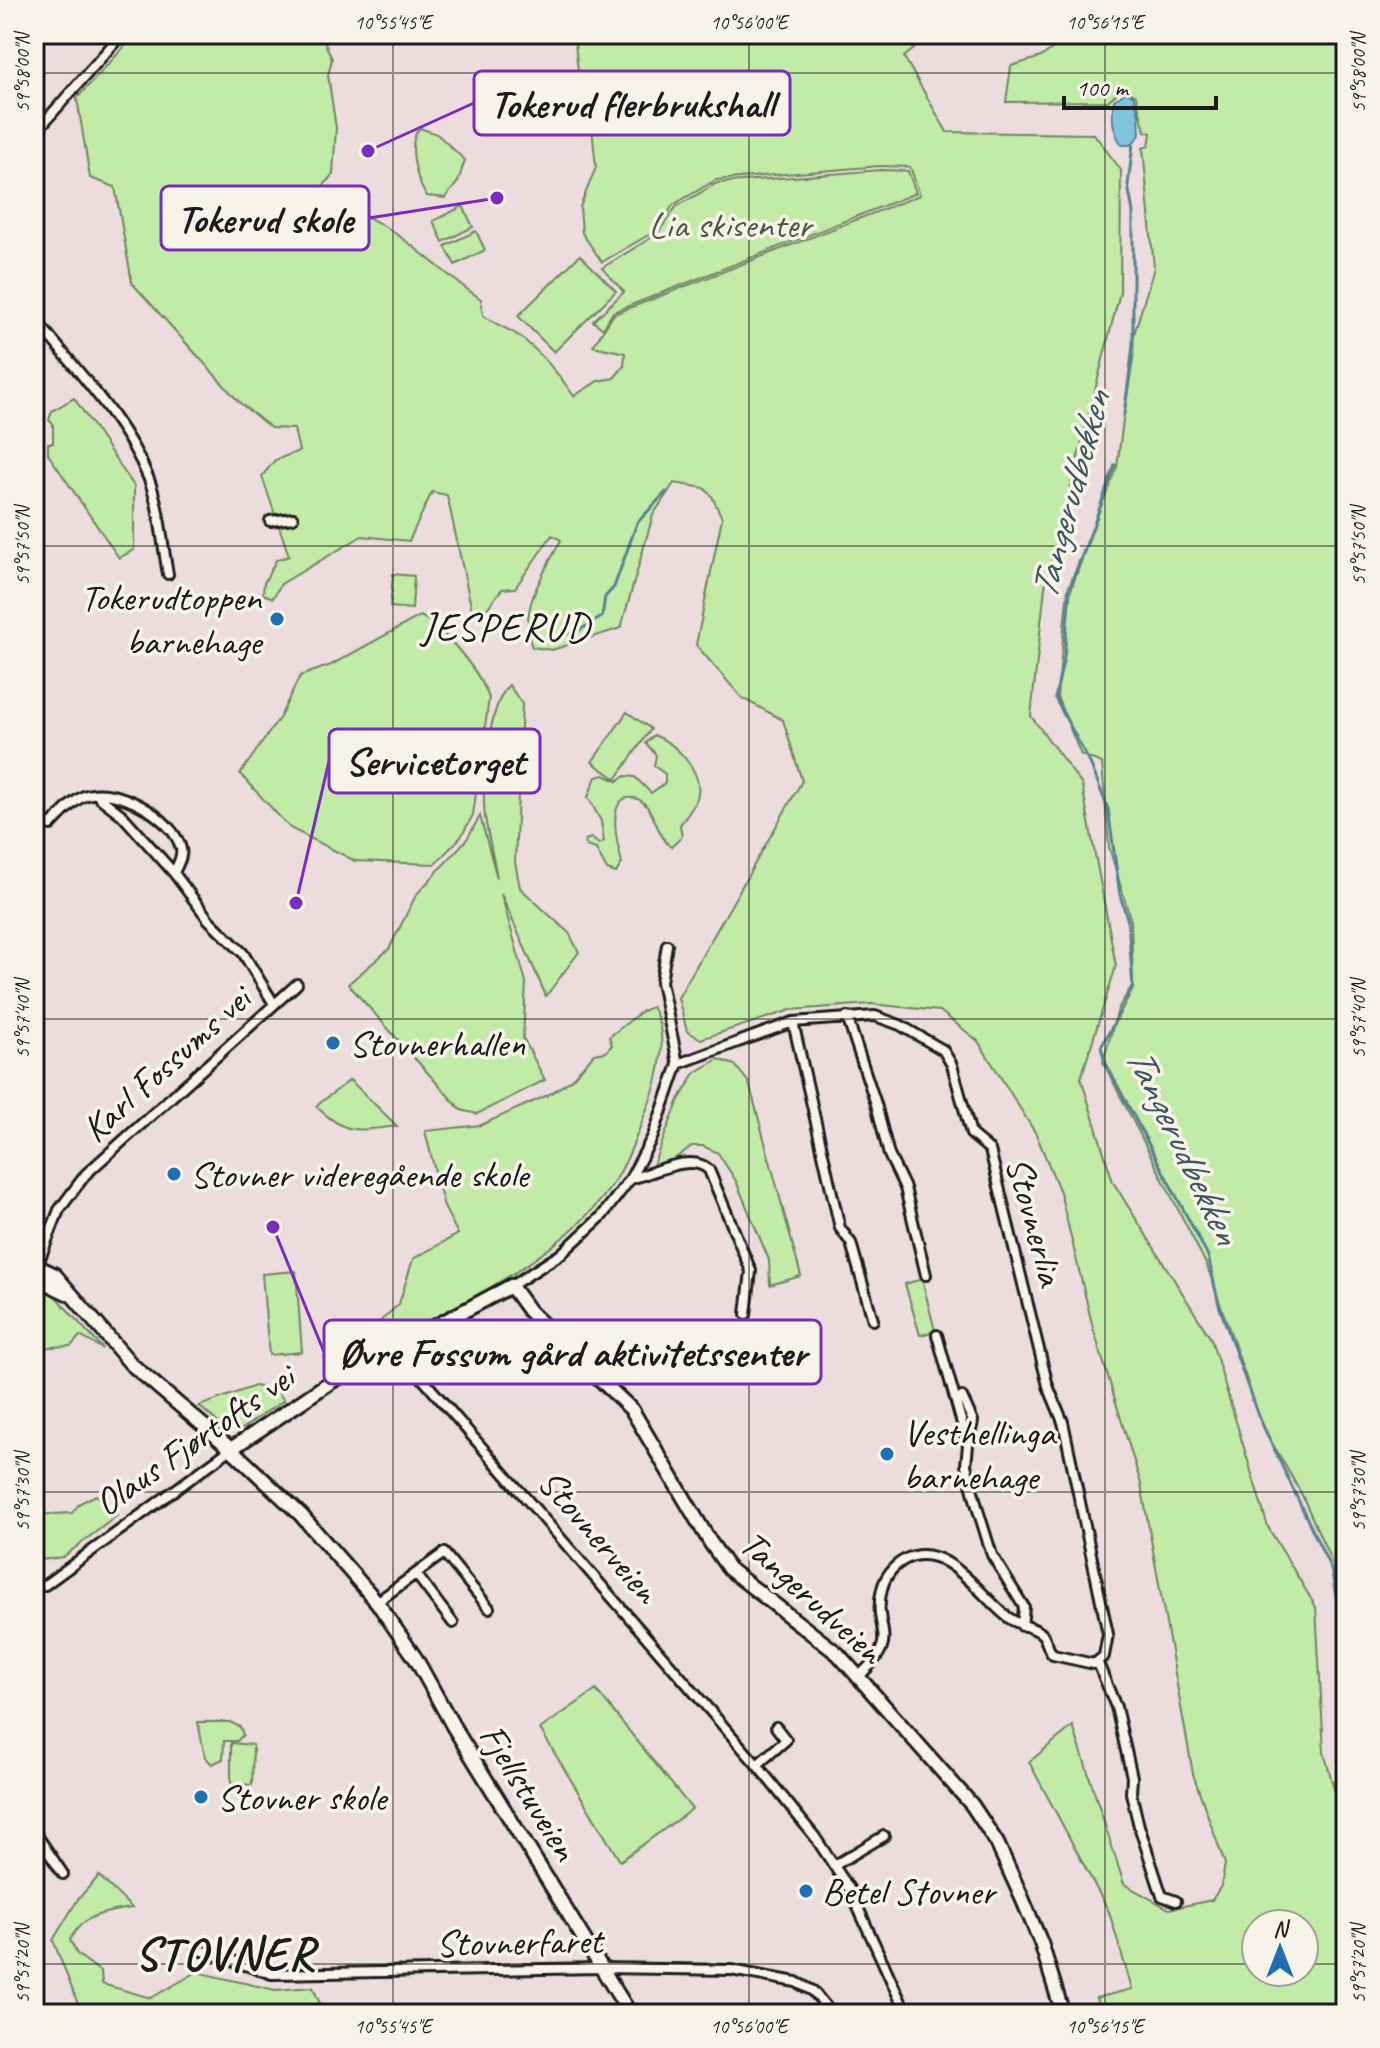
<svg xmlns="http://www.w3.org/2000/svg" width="1380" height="2048" font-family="Caveat,sans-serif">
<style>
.green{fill:#c1eba7;stroke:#6e8462;stroke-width:2;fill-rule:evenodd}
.water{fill:#7ec4df;stroke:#578191;stroke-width:2}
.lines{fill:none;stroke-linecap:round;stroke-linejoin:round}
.stream{stroke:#578191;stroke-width:3}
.street-casing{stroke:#1c1c1c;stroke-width:14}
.secondary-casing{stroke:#1c1c1c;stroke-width:18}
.street{stroke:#f7f3e8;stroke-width:8}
.secondary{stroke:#f7f3e8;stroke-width:12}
.ticks{fill:none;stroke:#1c1c1c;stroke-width:2;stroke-opacity:0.45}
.poi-dot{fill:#1f6fb2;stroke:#f7f3e8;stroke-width:3}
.labels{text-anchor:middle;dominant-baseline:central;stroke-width:7;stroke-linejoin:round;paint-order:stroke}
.park-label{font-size:38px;fill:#4e5a46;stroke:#f7f3e8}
.poi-label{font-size:38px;fill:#1c1c1c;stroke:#f7f3e8;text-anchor:start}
.street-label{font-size:38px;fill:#1c1c1c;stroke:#f7f3e8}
.water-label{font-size:40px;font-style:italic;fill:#3e5760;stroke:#f7f3e8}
.neighbourhood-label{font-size:40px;letter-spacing:2px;fill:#1c1c1c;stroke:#f7f3e8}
.district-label{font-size:46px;font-weight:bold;letter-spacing:2px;fill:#1c1c1c;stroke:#f7f3e8}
.leader{fill:none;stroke:#7b2cbf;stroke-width:3}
.callout-dot{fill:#7b2cbf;stroke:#f7f3e8;stroke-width:3}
.callout{fill:#f7f3e8;stroke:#7b2cbf;stroke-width:3}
.callout-label{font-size:40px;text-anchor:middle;font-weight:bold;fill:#1c1c1c}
.neatline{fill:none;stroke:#1c1c1c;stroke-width:3}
.ticks-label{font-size:20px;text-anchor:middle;fill:#1c1c1c}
</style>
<rect width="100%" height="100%" fill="#eddcdd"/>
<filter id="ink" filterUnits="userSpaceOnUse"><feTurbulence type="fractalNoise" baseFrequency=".0125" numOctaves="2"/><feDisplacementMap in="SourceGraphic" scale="16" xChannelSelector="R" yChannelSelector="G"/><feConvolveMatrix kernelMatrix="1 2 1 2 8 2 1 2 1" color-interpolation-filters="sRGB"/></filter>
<g filter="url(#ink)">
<path class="green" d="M136 34H321L332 59 328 75 336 128 333 174 320 190 329 203 344 199C359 215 378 221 396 234 425 254 452 280 481 299L483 315C495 325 510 329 522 338 543 355 559 374 574 396L598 381 614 378 624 366 625 353 593 346 614 314 920 195 910 167 880 166 716 180 673 205 657 230 602 262 582 233 580 207 596 167 591 118 582 108 574 34H932L904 57 947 132 1094 134 1121 170 1120 292 1045 587 1031 716 1082 785 1116 966 1081 1078 1113 1182 1211 1339 1268 1527 1316 1607 1324 1752 1346 1833V2014H1101L1096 1998 1132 1989 1109 1912 1029 1762 1073 1726 1124 1884 1169 1909 1212 1900 1221 1886 1225 1864 1193 1774 1141 1484 1093 1328 1060 1192 1036 1134 978 1041 940 1011 871 1004 791 1010 701 1039 687 1031 678 998 802 781 783 720 742 698 696 645 722 518 712 496 704 488 674 483 653 515 621 628 552 650 532 647C517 611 545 571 561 540L552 535 515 588 502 589 486 610 472 611 447 495 432 492 409 541 362 536 281 584 273 598 263 594 264 583 276 560 289 556 262 476 275 460 299 451 294 429 271 428 240 403 132 283 115 187 90 178 77 98ZM1256 1924H1304V1972H1256Z
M1084 34H1346V1659L1334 1567 1301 1493 1264 1429 1207 1266 1103 1062 1118 1009 1133 984 1131 921 1109 847 1102 763 1081 755 1057 697 1068 589 1117 467 1134 334 1154 268 1143 148 1149 146 1151 133 1145 131 1136 96 1128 91 1118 92 1108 101 1006 102 1011 66 1041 57 1069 36Z
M420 128 437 134 465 160 458 182 445 198 427 196C416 183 406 140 420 128Z
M881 170 908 171 916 193 613 312 603 329 593 321 624 292 602 268 657 234 676 207 717 183Z
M463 206 473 227 443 242 433 221Z
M476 231 485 250 455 265 445 246Z
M580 255 616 291 554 352 518 316Z
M74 398 134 486V550L119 558 48 454V443H53V424L49 420 52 411Z
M393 574 414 576 412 609 390 607Z
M420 616C443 626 481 674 489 698L473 815 461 837 435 864 355 861 290 828 240 774 280 717 300 676 331 665Z
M509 685 522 704 515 862 520 888 569 933 579 952 546 996 501 894 526 982 523 1038 545 1080 477 1114 461 1110 348 984 389 949 416 895 467 839 480 816 497 878C494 858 488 838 485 817 481 787 488 705 509 685Z
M627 712 651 729 616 779 592 762Z
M654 735C675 743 705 772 697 798 694 807 686 817 680 825L682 837 671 847C656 837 654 801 634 798 604 793 618 848 622 863L616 873 607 870 596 849 586 846 585 840 591 838 599 844 604 841 601 821 588 797 596 777 604 775 617 781 625 776 635 777 651 793 665 783V774L654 766 656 755 646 743Z
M652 1007C669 1033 660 1075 650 1101 640 1126 632 1152 619 1174 567 1265 416 1325 325 1373L324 1357 359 1341 399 1304 413 1259 458 1234 444 1207 425 1131 481 1125 548 1095 571 1080 594 1054 606 1052 612 1045 609 1037 642 1011Z
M718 1059 735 1065 749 1083 801 1276 770 1285 769 1260 736 1181 718 1153 703 1146H692L670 1162 651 1170 679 1100 695 1073Z
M350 1080 397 1126C357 1131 345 1135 316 1106Z
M296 1271 302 1352 269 1355 262 1274Z
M922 1279 935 1331 920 1335 905 1284Z
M34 1283 56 1297 103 1349 80 1336 71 1346 34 1348Z
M255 1386 277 1391 284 1400 240 1430 222 1426 199 1406Z
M96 1495 118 1515 63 1557 34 1561V1515L72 1513 80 1503Z
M596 1690 692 1809 620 1861 540 1729Z
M198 1722H230L240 1727 243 1735 237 1741H224L223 1759 212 1764 205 1757Z
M231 1743 253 1745 252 1785 231 1783Z
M99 1876 132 1908C106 1912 82 1914 70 1940L77 1954 101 1972 102 1984 151 1998 197 1972 275 1990 313 1987 324 2014H82L53 1940 78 1899Z"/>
<path class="water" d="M1126 92 1133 95 1139 114 1140 135 1131 145H1122C1112 131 1111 116 1114 100Z"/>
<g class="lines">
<path class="stream" d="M1124 414 1133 356V212L1128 185 1133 144
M1115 465 1070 591 1064 657 1055 698 1091 765 1108 809 1120 895 1128 921 1133 988 1101 1047 1105 1062 1208 1256 1219 1305 1257 1413 1331 1569 1346 1651
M541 640 576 632 602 617 605 597 614 587 637 523 666 492"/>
<g class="street-casing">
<path id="street" d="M34 134 122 34
M34 317C73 367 124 418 148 477 160 506 162 543 168 574
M270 521 293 518
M100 798 122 815 174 873
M34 819 51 825C61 815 71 802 84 796 114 784 174 817 181 849 183 857 177 865 174 873L209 920 243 953 274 1004
M847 1017 876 1104 889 1155 905 1188 926 1275
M793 1022 840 1228 851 1243 873 1320
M678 1064 793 1022 875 1016 900 1025 943 1050 952 1065 971 1134 990 1150 1048 1386 1063 1422 1108 1634 1104 1656 1094 1664 1053 1655C1047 1649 1047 1639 1042 1634 1035 1627 1018 1625 1009 1618 982 1599 945 1537 904 1560 893 1566 885 1577 882 1589 871 1632 904 1636 859 1676
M630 1179C653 1174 691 1152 709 1170L751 1271 746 1314
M36 1269 59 1210 86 1174 297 984
M511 1286 561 1254 602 1216 630 1179 653 1136 678 1064 661 982 667 945
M937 1335 968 1445 966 1465 978 1510 992 1555 1024 1607 1022 1626
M395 1347 757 1765 815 1837 850 1890 906 2013
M962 1397 973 1421 968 1445
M416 1574 453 1623
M45 1585 231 1449
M377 1602 444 1553 489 1608
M1098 1663 1116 1707 1132 1777 1131 1793 1139 1826 1162 1896 1176 1901
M757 1765 786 1740 776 1727
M34 1831 63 1874
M835 1865 884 1836
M197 1949 272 1974 602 1968 731 1970 796 1982 813 1991 832 2014
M34 2002 38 2014"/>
</g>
<g class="secondary-casing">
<path id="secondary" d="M34 1265 55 1275 131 1364 231 1449 301 1515 377 1602 416 1659 453 1726 630 2014
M34 1277 67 1293
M231 1449 332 1381 511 1286 529 1311 632 1410 710 1542 729 1569 838 1654 972 1805 997 1843 1022 1898 1041 1943 1063 2014
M900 2014H921"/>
</g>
<use href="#street" class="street"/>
<use href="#secondary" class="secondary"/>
</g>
</g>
<path class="ticks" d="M38 34V2014M393 34V2014M749 34V2014M1105 34V2014M34 73H1346M34 546H1346M34 1019H1346M34 1492H1346M34 1964H1256M1304 1964H1346"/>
<g class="poi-dot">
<circle cx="277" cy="619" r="8"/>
<circle cx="333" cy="1043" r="8"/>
<circle cx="174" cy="1174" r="8"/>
<circle cx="887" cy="1454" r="8"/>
<circle cx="201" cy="1797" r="8"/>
<circle cx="806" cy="1891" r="8"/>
</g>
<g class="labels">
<g class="park-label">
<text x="730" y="224">Lia skisenter</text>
</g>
<g class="poi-label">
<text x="261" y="597" text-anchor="end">Tokerudtoppen<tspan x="261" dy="44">barnehage</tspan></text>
<text x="349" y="1043">Stovnerhallen</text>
<text x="190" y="1174">Stovner videregående skole</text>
<text x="903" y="1432">Vesthellinga<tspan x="903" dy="44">barnehage</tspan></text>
<text x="217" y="1797">Stovner skole</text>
<text x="822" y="1891">Betel Stovner</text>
</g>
<g class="street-label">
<text transform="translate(166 1064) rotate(-42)">Karl Fossums vei</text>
<text transform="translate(1035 1221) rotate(75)">Stovnerlia</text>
<text transform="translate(194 1440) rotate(-35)">Olaus Fjørtofts vei</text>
<text transform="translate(599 1536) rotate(49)">Stovnerveien</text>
<text transform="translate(812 1597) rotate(42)">Tangerudveien</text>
<text transform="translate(529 1792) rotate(58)">Fjellstuveien</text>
<text transform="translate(519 1942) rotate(-1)">Stovnerfaret</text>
</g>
<g class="water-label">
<text transform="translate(1070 495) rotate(-75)">Tangerudbekken</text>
<text transform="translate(1183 1145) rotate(64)">Tangerudbekken</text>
</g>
<g class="neighbourhood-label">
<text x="506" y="627">JESPERUD</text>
</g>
<g class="district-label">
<text x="225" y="1954">STOVNER</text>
</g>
</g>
<path class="leader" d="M368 151L474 103M497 198L369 218M296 903L329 761M273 1227L324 1352"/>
<g class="callout-dot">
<circle cx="368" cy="151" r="8"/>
<circle cx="497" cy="198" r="8"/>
<circle cx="296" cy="903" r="8"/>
<circle cx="273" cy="1227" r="8"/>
</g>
<g class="callout">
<rect x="474" y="71" width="316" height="64" rx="8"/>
<rect x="161" y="186" width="208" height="64" rx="8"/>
<rect x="329" y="729" width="211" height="64" rx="8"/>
<rect x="324" y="1320" width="497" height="64" rx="8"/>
</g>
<g class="callout-label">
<text x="632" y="117">Tokerud flerbrukshall</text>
<text x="265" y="232">Tokerud skole</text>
<text x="435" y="775">Servicetorget</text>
<text x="573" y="1366">Øvre Fossum gård aktivitetssenter</text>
</g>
<rect width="1380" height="2048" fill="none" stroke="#f7f3e8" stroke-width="88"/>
<g transform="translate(1280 1948)"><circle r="38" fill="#f7f3e8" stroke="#9f9d96" stroke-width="2"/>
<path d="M0-6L14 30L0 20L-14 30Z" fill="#1f6fb2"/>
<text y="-12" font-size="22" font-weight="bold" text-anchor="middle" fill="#1c1c1c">N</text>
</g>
<path d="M1064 96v12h152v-12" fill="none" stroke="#1c1c1c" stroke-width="4"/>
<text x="1076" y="96" font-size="24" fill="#1c1c1c" stroke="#f7f3e8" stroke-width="6" paint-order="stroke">100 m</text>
<rect x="44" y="44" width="1292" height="1960" class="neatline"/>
<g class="ticks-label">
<text x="393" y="29">10°55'45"E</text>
<text x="749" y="29">10°56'00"E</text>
<text x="1105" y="29">10°56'15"E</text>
<text transform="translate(22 73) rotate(-90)" y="7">59°58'00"N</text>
<text transform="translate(1358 73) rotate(-90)" y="7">59°58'00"N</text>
<text transform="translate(22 546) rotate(-90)" y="7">59°57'50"N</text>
<text transform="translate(1358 546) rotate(-90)" y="7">59°57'50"N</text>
<text transform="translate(22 1019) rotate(-90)" y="7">59°57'40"N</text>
<text transform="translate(1358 1019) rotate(-90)" y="7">59°57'40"N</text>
<text transform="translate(22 1492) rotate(-90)" y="7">59°57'30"N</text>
<text transform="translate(1358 1492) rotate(-90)" y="7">59°57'30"N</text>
<text transform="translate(22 1964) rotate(-90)" y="7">59°57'20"N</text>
<text transform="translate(1358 1964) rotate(-90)" y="7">59°57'20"N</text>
<text x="393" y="2033">10°55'45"E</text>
<text x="749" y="2033">10°56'00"E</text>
<text x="1105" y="2033">10°56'15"E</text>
</g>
</svg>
